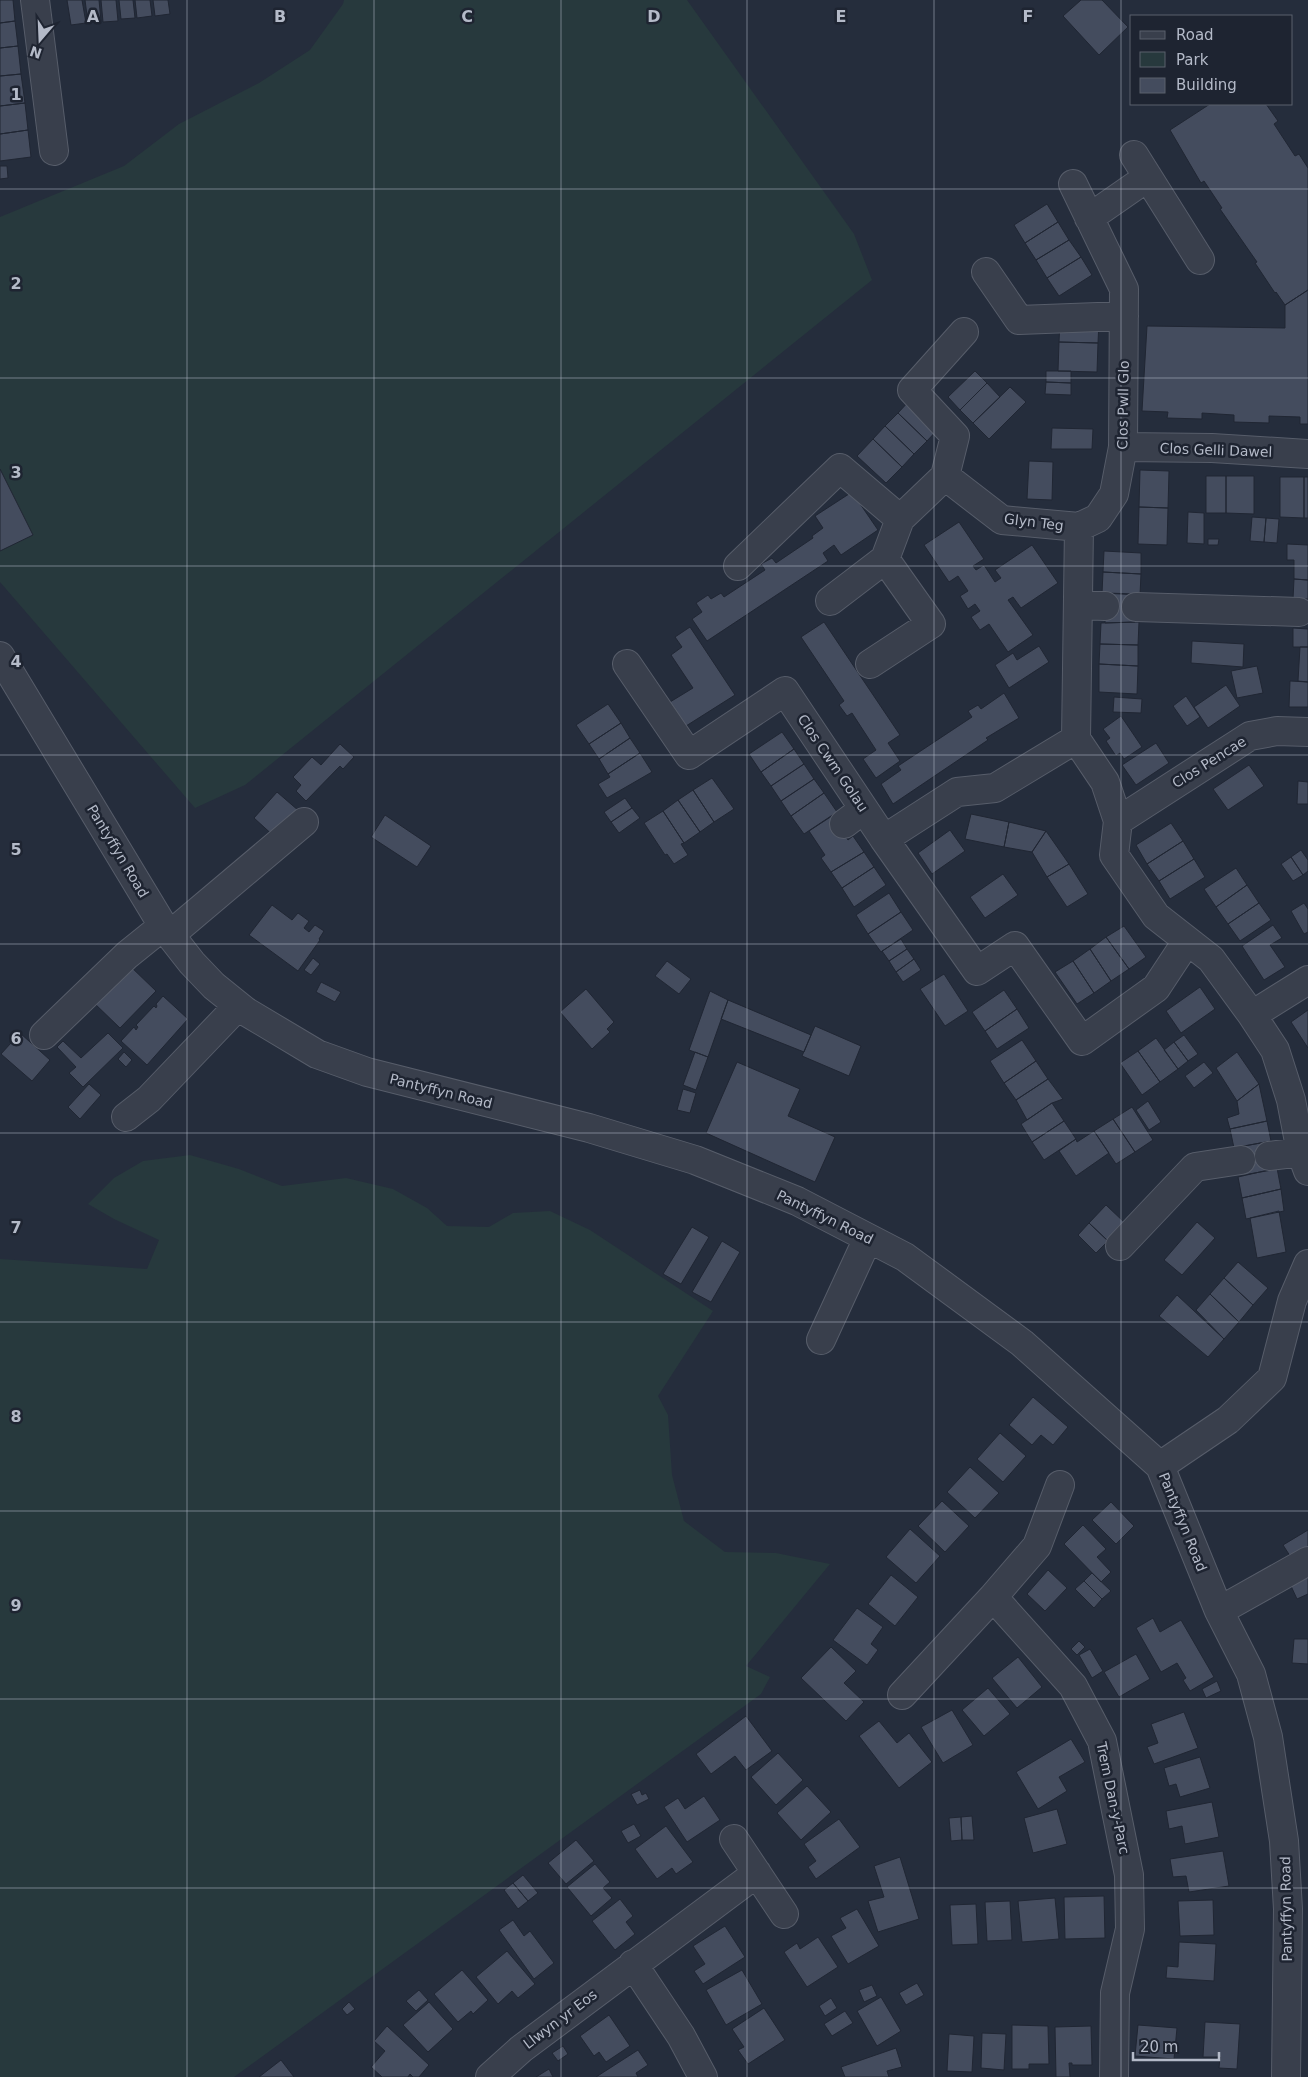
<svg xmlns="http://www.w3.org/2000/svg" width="1308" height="2077" font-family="'DejaVu Sans',sans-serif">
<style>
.green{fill:#27393d}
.building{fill:#444c5e;stroke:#202633}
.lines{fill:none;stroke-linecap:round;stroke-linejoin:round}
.minor-casing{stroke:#575d6a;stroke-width:30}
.minor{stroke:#393f4c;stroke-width:28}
.grid{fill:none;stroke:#b4bac8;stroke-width:1;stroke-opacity:0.55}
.labels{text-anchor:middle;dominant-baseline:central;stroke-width:5;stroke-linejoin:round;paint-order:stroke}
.street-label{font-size:14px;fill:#b4bac8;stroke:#1e2431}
.grid-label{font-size:16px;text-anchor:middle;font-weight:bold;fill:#b4bac8;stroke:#1e2431;stroke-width:5;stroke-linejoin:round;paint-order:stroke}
</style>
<rect width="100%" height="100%" fill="#252d3c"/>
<path class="green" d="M344 0H687L854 234 872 280 245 785 195 808 0 582V217L124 166 179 124 259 83 310 50 343 4Z
M190 1155 239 1169 282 1186 346 1178 393 1189 427 1208 447 1226 489 1227 513 1213 550 1211 590 1230 713 1311 658 1396 668 1415 672 1475 684 1521 725 1552 776 1553 830 1564 746 1666 770 1677 761 1694 234 2077H0V1259L147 1269 159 1240 114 1219 88 1204 114 1178 143 1161Z"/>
<path class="building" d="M0 0H13L15 21 0 23Z
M67 0H82L86 23 71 25Z
M85 0H99L101 21 88 23Z
M101 0H116L118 21 103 22Z
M119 0H133L135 18 121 19Z
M135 0H150L152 16 137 18Z
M153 0H168L170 14 155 16Z
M1081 0H1102L1128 27 1099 55 1063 16Z
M15 21 18 46 0 48V23Z
M18 46 21 74 0 76V48Z
M21 74 25 103 0 106V76Z
M25 103 28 130 0 134V106Z
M1210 104H1266L1278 121 1274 124 1295 156 1299 154 1308 168V290L1285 305 1276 292 1275 293 1255 263 1257 262 1220 209 1222 208 1204 181 1201 183 1170 130Z
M28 130 31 157 0 161V134Z
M0 166H7L8 178 0 179Z
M1047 204 1058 222 1025 243 1014 225Z
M1058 222 1069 240 1036 260 1025 243Z
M1069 240 1081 257 1047 278 1036 260Z
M1081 257 1092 275 1059 296 1047 278Z
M1308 290V424H1300V417L1269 416V423L1234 422V415L1202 413V419L1167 418 1168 412 1142 411 1147 326 1285 328V305Z
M1060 320 1099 321 1098 343 1059 342Z
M1059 342 1098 343 1097 372 1058 371Z
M975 371 987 383 960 410 948 397Z
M1046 371H1071V383L1046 382Z
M1046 382 1071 383V395L1045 394Z
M987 383 1000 397 973 423 960 410Z
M1010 387 1026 402 989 439 973 423Z
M910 400 939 428 927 441 898 413Z
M898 413 927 441 914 454 885 426Z
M885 426 914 454 902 467 873 439Z
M1052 428 1093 429 1092 449H1051Z
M873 439 902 467 886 483 857 456Z
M1029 461 1053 462 1052 500 1027 499Z
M0 469 33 535 0 551Z
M1140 470 1169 471 1168 508 1139 507Z
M1206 476H1226V513H1206Z
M1226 476H1254V514L1226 513Z
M1280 477H1304V518L1280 517Z
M1304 477H1308V518H1304Z
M852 492 878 530 841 555 834 545 823 553 828 561 707 641 692 619 702 612 696 603 708 595 711 599 721 593 724 597 765 570 761 564 772 558 776 563 813 538 812 536 823 528 815 516Z
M1139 507 1168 508 1167 545 1138 544Z
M1188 512 1204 513V544L1187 543Z
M1252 517 1266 518 1264 542 1250 541Z
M1266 518 1279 519 1277 543 1264 542Z
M959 522 984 559 973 566 976 570 984 565 995 582 1001 578 995 570 1032 545 1058 583 1021 608 1013 597 1008 600 1033 635 1008 652 989 624 980 630 971 617 980 611 975 604 968 609 960 596 968 591 958 576 949 582 924 545Z
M1208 539H1219L1218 545H1208Z
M1287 544 1308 545V580L1294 579V560H1287Z
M1104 551 1141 553V574L1103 572Z
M1103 572 1141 574 1140 595 1102 593Z
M1294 579 1308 580V599H1293Z
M1106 593 1136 594 1135 622 1105 623Z
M824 622 900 735 888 743 900 761 876 778 863 759 876 750 852 713 847 716 839 705 844 701 801 637Z
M1139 622 1138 645 1100 644 1101 623Z
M690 627 735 695 686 726 670 702 693 688 671 655 682 647 675 637Z
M1293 628 1308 629V647H1293Z
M1192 641 1244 644 1243 667 1191 663Z
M1100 644 1138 645V666L1099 664Z
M1039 646 1049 662 1009 688 995 665 1013 653 1017 660Z
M1300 647H1308V682L1298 681Z
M1099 664 1138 666 1137 694 1099 692Z
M1257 666 1263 693 1237 698 1231 671Z
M1290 681 1308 682V707H1289Z
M1226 685 1240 706 1208 728 1194 707Z
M1004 693 1019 718 986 738 988 740 893 804 881 784 901 770 898 766 972 717 968 711 978 705 981 709Z
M1186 696 1200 717 1187 726 1173 706Z
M1114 697 1142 699 1141 713 1113 712Z
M608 704 621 723 589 744 576 725Z
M1121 716 1142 747 1124 759 1120 753 1116 756 1106 741 1110 738 1103 729Z
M621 723 630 738 599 759 589 744Z
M782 732 794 749 761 772 749 754Z
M630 738 640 753 608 774 599 759Z
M1156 743 1169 763 1136 785 1122 765Z
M340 744 354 757 343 769 340 766 306 801 296 791 301 785 293 777 312 757 321 765Z
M794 749 804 764 771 786 761 772Z
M640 753 652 772 607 798 598 784 610 777 608 774Z
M804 764 814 779 781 801 771 786Z
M1249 765 1264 786 1228 810 1213 789Z
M712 778 734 809 714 822 693 790Z
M814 779 824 793 791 816 781 801Z
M1298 781 1308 782V804H1297Z
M693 790 714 822 700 832 678 800Z
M277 792 299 811 276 838 254 818Z
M824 793 837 812 804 834 791 816Z
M625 798 632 808 611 822 604 812Z
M678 800 700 832 684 843 663 811Z
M632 808 640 818 619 833 611 822Z
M663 811 684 843 681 844 688 855 674 864 667 854 665 855 644 823Z
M971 814 1009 822 1004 847 965 839Z
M385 815 431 846 417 867 371 837Z
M832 816 848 840 853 836 864 852 831 872 821 858 825 855 809 831Z
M1009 822 1046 831 1032 852 1004 847Z
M1171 823 1183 841 1147 864 1136 845Z
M950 830 965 851 932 874 918 853Z
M1046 831 1069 864 1047 877 1032 852Z
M1183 841 1194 859 1159 881 1147 864Z
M1301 850 1308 860V871L1303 875 1291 857Z
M864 852 874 867 842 888 831 872Z
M1291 857 1303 875 1293 881 1281 864Z
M1194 859 1205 877 1170 899 1159 881Z
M1069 864 1088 894 1067 907 1047 877Z
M874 867 886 885 854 907 842 888Z
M1236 868 1247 885 1216 907 1204 889Z
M1003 874 1018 895 985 918 970 897Z
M1247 885 1259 903 1228 924 1216 907Z
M889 893 901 912 868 934 856 915Z
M1259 903 1271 920 1240 941 1228 924Z
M1304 903 1308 909V932L1304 934 1291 911Z
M272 905 292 920 298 913 309 921 304 928 309 932 315 925 324 931 319 939 320 940 298 971 249 935Z
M901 912 913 930 881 952 868 934Z
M1273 925 1282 938 1270 945 1285 967 1264 980 1242 946Z
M1124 926 1146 957 1129 969 1106 937Z
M1106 937 1129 969 1111 981 1090 949Z
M901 939 907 949 889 961 882 951Z
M907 949 914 959 896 972 889 961Z
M1090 949 1111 981 1094 993 1073 961Z
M313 958 320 964 311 975 304 970Z
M914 959 921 970 903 982 896 972Z
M667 961 691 979 679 994 655 976Z
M1073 961 1094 993 1077 1004 1055 972Z
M129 965 156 991 120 1028 93 1002Z
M944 974 968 1011 945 1026 920 989Z
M321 982 341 992 335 1002 316 992Z
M1200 987 1215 1009 1181 1033 1166 1011Z
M586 989 614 1022 607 1029 610 1032 592 1049 560 1012Z
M1004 990 1017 1009 985 1031 972 1012Z
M710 991 728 1000 708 1057 689 1050Z
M163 996 188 1019 147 1065 121 1041 134 1027 136 1030 138 1027 136 1025 154 1006 156 1008 157 1006 156 1004Z
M728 1000 811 1035 804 1052 721 1019Z
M1017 1009 1029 1028 997 1049 985 1031Z
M1308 1010V1048L1291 1022Z
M815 1026 861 1046 849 1076 802 1056Z
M20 1033 50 1060 32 1081 1 1054Z
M108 1033 123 1048 83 1087 69 1073 76 1067 57 1047 63 1041 81 1058Z
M1184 1035 1198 1054 1188 1061 1174 1042Z
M1156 1038 1178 1069 1160 1082 1138 1051Z
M1022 1040 1036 1061 1004 1083 990 1061Z
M1174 1042 1188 1061 1178 1069 1164 1050Z
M1138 1051 1160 1082 1142 1095 1120 1063Z
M124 1052 132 1060 126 1067 118 1059Z
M695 1052 708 1057 696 1090 683 1085Z
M1237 1052 1259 1084 1237 1101 1216 1068Z
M1036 1061 1048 1079 1016 1100 1004 1083Z
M737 1062 800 1089 788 1116 835 1137 815 1182 706 1133Z
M1204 1062 1213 1073 1194 1088 1185 1076Z
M1048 1079 1063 1099 1052 1103 1027 1120 1016 1100Z
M89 1084 101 1095 80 1119 68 1107Z
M1259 1084 1267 1121 1230 1129 1227 1118 1239 1114 1237 1101Z
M683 1089 696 1093 690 1113 677 1110Z
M1148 1101 1161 1122 1149 1130 1136 1110Z
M1052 1103 1064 1121 1032 1142 1021 1124Z
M1132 1107 1153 1140 1135 1152 1113 1119Z
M1113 1119 1135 1152 1116 1164 1094 1131Z
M1064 1121 1076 1139 1044 1160 1032 1142Z
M1267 1121 1271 1141 1234 1148 1230 1129Z
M1094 1131 1109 1153 1076 1176 1059 1151 1076 1139 1077 1142Z
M1266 1142 1272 1170 1243 1175 1238 1147Z
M1277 1168 1281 1189 1242 1198 1238 1177Z
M1281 1189 1284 1211 1246 1219 1242 1198Z
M1106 1205 1125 1223 1108 1241 1089 1223Z
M1279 1211 1286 1252 1257 1258 1250 1218Z
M1197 1222 1215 1238 1182 1275 1164 1260Z
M1089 1223 1108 1241 1096 1253 1078 1235Z
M692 1227 709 1237 681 1284 663 1274Z
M722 1241 740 1252 711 1302 692 1292Z
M1238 1262 1268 1288 1253 1305 1224 1278Z
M1224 1278 1253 1305 1239 1322 1210 1294Z
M1210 1294 1239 1322 1224 1339 1196 1310Z
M1177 1295 1224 1339 1208 1357 1159 1316Z
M1033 1397 1068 1427 1053 1445 1041 1435 1032 1445 1009 1425Z
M1000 1433 1026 1456 1003 1482 977 1459Z
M970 1467 999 1493 975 1518 947 1492Z
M942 1501 969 1526 945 1552 918 1526Z
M1111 1502 1134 1526 1116 1544 1092 1520Z
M1083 1525 1106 1549 1097 1557 1111 1572 1101 1582 1064 1544Z
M910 1529 940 1556 916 1583 886 1557Z
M1308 1530V1549L1292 1559 1283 1545Z
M1048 1570 1067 1588 1045 1611 1027 1594Z
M1092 1573 1111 1591 1102 1599 1084 1581Z
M891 1575 918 1597 895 1626 868 1604Z
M1308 1577V1594L1297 1599 1291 1586Z
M1084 1581 1102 1599 1094 1608 1075 1589Z
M857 1608 883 1627 871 1644 878 1650 867 1665 833 1640Z
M1153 1618 1160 1632 1181 1620 1214 1677 1190 1691 1183 1680 1186 1678 1177 1663 1161 1672 1136 1628Z
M1294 1639H1308V1664L1292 1663Z
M1079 1641 1085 1647 1077 1655 1071 1649Z
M831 1647 856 1671 844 1683 864 1702 846 1721 801 1678Z
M1090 1649 1103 1671 1092 1678 1079 1655Z
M1136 1654 1150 1679 1119 1697 1104 1672Z
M1018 1657 1042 1687 1017 1708 992 1678Z
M1217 1681 1221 1691 1206 1698 1202 1689Z
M988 1688 1010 1714 984 1736 962 1710Z
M952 1710 973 1745 943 1763 921 1727Z
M1184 1712 1198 1748 1154 1764 1147 1747 1158 1743 1151 1724Z
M746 1716 772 1751 746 1770 735 1756 711 1774 696 1754Z
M879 1721 897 1743 909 1733 932 1762 899 1788 859 1736Z
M1071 1739 1085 1762 1059 1777 1067 1791 1038 1809 1016 1772Z
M778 1753 803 1780 776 1805 751 1777Z
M1200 1757 1210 1788 1180 1797 1176 1784 1169 1786 1164 1768Z
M807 1786 831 1812 801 1840 777 1813Z
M640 1790 642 1795 646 1793 649 1799 637 1805 631 1794Z
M704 1796 720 1820 687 1842 664 1807 678 1798 685 1809Z
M1212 1802 1219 1837 1185 1844 1182 1826 1169 1829 1166 1811Z
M1057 1809 1067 1844 1033 1853 1024 1818Z
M972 1816 974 1840H962L961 1817Z
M961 1817 962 1840 951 1841 949 1818Z
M839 1819 860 1847 816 1879 808 1867 816 1861 804 1844Z
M634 1824 641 1836 628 1843 621 1831Z
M666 1826 693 1862 676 1874 672 1868 657 1879 635 1849Z
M576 1840 594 1861 566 1884 548 1863Z
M1223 1851 1229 1886 1189 1892 1186 1876 1173 1877 1170 1859Z
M900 1857 919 1919 878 1932 868 1901 884 1897 874 1866Z
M595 1864 610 1882 603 1888 612 1898 591 1916 567 1887Z
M523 1875 538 1893 528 1901 513 1883Z
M513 1883 528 1901 518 1909 504 1890Z
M1104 1896 1105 1938 1065 1939 1064 1897Z
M1055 1898 1059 1939 1022 1942 1018 1901Z
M620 1899 633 1916 626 1922 635 1934 615 1950 592 1921Z
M1213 1900 1214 1935 1180 1936 1178 1901Z
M1010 1901 1012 1940 987 1941 985 1902Z
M976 1904 978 1944 952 1945 950 1905Z
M857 1909 879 1946 848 1964 831 1936 846 1928 840 1918Z
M513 1920 524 1936 530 1931 554 1963 534 1979 499 1930Z
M725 1926 745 1957 703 1984 694 1971 705 1964 693 1946Z
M818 1937 838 1967 807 1987 784 1952 797 1943 800 1949Z
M1179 1942 1216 1944 1214 1981 1166 1978 1167 1966 1178 1967Z
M507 1951 535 1984 518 1998 512 1991 498 2004 476 1977Z
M462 1970 488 2000 473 2014 471 2011 458 2022 434 1994Z
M742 1970 762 2004 726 2025 706 1990Z
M917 1983 924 1995 906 2005 899 1993Z
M872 1985 877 1996 864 2002 859 1990Z
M419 1990 428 2000 416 2011 406 2001Z
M881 1997 901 2031 877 2046 857 2011Z
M831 1998 837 2008 825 2016 819 2006Z
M349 2002 355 2009 347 2015 342 2009Z
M429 2002 453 2029 428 2052 403 2025Z
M764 2008 785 2040 748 2064 738 2050 744 2047 732 2029Z
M845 2011 853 2023 832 2036 824 2024Z
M609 2015 630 2046 606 2062 599 2052 594 2056 580 2036Z
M1205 2022 1240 2024 1237 2069 1219 2068 1220 2057H1203Z
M1012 2025 1048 2026 1049 2064H1029V2069H1012Z
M1138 2025 1177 2028 1174 2059 1135 2056Z
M387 2026 429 2065 419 2077H413L410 2074 408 2077H382L371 2067 385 2051 374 2041Z
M1091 2026 1092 2065H1072V2063H1069L1070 2077H1056L1055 2027Z
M982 2033 1006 2034 1004 2070 981 2068Z
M949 2034 974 2036 972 2072 947 2071Z
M563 2046 568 2054 558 2061 552 2053Z
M896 2048 902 2067 887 2071 889 2077H845L841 2067Z
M638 2050 648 2065 636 2073 638 2077H596Z
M281 2060 294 2077H259Z
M549 2069 553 2077H536Z"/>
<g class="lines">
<g class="minor-casing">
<path id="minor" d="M35 0 54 151
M1134 155 1200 260
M1073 184 1124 289 1123 447 1114 494 1098 518 1079 527
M1089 218 1148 177
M986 272 1019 320 1124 316
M1123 447 1212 448 1308 454
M945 476 955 436 912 390 964 332
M738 566 840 468 900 519
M830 601 885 559
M1078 605 1105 606
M1136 607 1299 612
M0 656 163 926 192 963 214 986 245 1011 317 1054 367 1072 589 1128 695 1160 797 1201 905 1257 1022 1343 1160 1466 1219 1611 1251 1674 1268 1737 1284 1841 1288 1909 1286 2077
M627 664 689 755 785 691 884 839 957 792 995 788 1076 739
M870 664 931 624 885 559 900 519 945 476 1002 520 1079 527
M1076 739 1105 782 1118 821 1114 855 1156 916 1211 959 1252 1015 1275 1050 1291 1100 1301 1152 1308 1171
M1076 739 1079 527
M1118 821 1250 736 1277 731 1308 732
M844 824 864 809
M884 839 977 971 1015 946 1082 1041 1156 988 1187 941
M170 935 304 822
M1252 1015 1308 980
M44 1035 127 955 163 926
M126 1117 149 1099 238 1006
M1269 1156 1301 1152
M1120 1246 1195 1167 1241 1160
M821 1340 868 1238
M1160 1466 1228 1420 1272 1378 1292 1301 1308 1264
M993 1597 1037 1546 1060 1485
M1219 1611 1308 1561
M902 1695 993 1597 1073 1686 1102 1741 1129 1875 1130 1929 1115 1993 1114 2077
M734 1839 784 1914
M633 1964 681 2036 703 2077
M490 2077 521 2049 757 1873"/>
</g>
<use href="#minor" class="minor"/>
</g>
<path class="grid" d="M187 0V2077M374 0V2077M561 0V2077M747 0V2077M934 0V2077M1121 0V2077M0 189H1308M0 378H1308M0 566H1308M0 755H1308M0 944H1308M0 1133H1308M0 1322H1308M0 1511H1308M0 1699H1308M0 1888H1308"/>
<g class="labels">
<g class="street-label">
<text transform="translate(1123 405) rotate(-89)">Clos Pwll Glo</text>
<text transform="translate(1216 450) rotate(2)">Clos Gelli Dawel</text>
<text transform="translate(1034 522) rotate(7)">Glyn Teg</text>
<text transform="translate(1209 762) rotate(-32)">Clos Pencae</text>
<text transform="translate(833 763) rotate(56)">Clos Cwm Golau</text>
<text transform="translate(118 851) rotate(59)">Pantyffyn Road</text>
<text transform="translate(441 1091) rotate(14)">Pantyffyn Road</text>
<text transform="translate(825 1217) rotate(26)">Pantyffyn Road</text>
<text transform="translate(1183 1522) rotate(68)">Pantyffyn Road</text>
<text transform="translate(1113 1798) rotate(78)">Trem Dan-y-Parc</text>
<text transform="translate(1286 1909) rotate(-91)">Pantyffyn Road</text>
<text transform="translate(560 2019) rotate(-37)">Llwyn yr Eos</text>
</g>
</g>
<g class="grid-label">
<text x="93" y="22">A</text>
<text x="280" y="22">B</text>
<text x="467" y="22">C</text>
<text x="654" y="22">D</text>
<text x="841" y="22">E</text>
<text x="1028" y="22">F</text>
<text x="16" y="100">1</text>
<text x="16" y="289">2</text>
<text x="16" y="478">3</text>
<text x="16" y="667">4</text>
<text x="16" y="855">5</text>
<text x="16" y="1044">6</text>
<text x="16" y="1233">7</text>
<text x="16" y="1422">8</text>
<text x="16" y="1611">9</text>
</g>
<rect x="1130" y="15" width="162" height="90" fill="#1e2431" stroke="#5a606d"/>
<rect x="1140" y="31" width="25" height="8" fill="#393f4c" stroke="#5a606d"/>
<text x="1176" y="40" font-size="15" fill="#b4bac8">Road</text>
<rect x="1140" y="52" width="25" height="15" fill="#27393d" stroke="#5a606d"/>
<text x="1176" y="65" font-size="15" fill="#b4bac8">Park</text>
<rect x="1140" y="78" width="25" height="15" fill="#444c5e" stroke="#5a606d"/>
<text x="1176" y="90" font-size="15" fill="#b4bac8">Building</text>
<g transform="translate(40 40) rotate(199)" stroke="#1e2431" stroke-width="4" paint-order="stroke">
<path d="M0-4L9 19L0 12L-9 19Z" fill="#b4bac8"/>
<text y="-8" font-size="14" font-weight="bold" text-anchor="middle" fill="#b4bac8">N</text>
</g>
<path d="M1133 2052v8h86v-8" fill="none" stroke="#b4bac8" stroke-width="2.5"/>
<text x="1140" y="2052" font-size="15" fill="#b4bac8" stroke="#1e2431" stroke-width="4" paint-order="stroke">20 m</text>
</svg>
